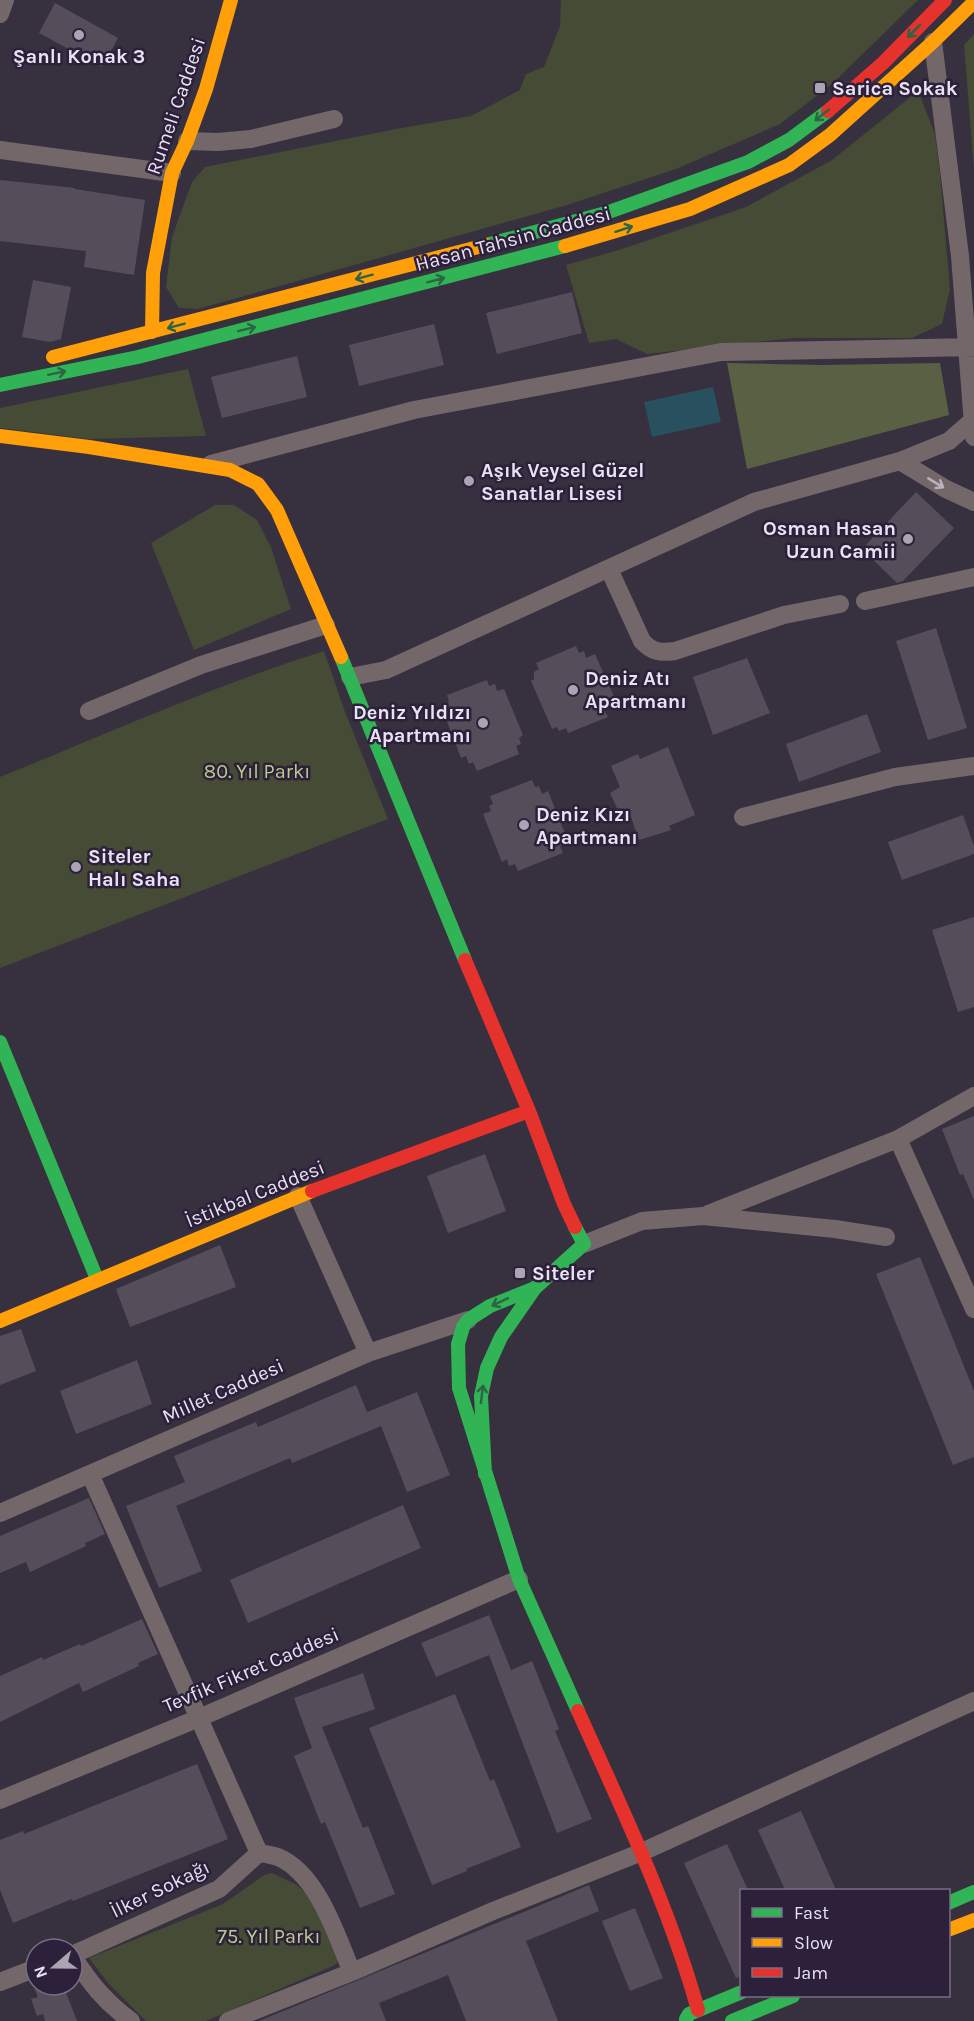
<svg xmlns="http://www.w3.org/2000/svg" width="974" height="2021" font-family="Karla,sans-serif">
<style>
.green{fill:#454b34}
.forest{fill:#5a6043}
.water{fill:#28505e}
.building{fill:#554e5a}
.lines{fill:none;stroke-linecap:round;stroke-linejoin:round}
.street{stroke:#73676a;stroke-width:18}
.fast{stroke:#30b455;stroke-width:14}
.slow{stroke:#ff9f0a;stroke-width:14}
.jam{stroke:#e5322d;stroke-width:14}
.oneway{stroke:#2e6346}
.oneway2{stroke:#bab1bc}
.poi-dot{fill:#aba4b4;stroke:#2c203a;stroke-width:2}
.labels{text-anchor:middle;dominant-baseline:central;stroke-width:5;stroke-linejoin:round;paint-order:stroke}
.poi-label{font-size:20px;font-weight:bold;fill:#e9e2f3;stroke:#2c203a;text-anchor:start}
.street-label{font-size:20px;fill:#e9e2f3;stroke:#2c203a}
.park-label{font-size:20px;fill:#bbcc8d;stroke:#2c203a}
</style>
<rect width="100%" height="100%" fill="#37303f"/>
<path class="green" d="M561 0H918L832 84 780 124 676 169 567 205 198 309 179 308 166 287 172 237 192 182 205 167 396 129 471 116 520 90 526 74 544 67 560 26Z
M974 34V170L964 45Z
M918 91 935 134 940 174 950 289 942 324 912 338H794L647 354 616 339 589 343 566 265 619 250 746 207 832 160Z
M188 369 206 436 88 439 0 428V408Z
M215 505H234L257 520 271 547 291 609 194 650 151 543Z
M324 651 345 712 388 819 0 968V777C107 734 213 686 324 651Z
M272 1873 297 1885 310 1897 338 1959 337 1963 333 1966 206 2021H146L108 1983 89 1958 223 1904 264 1875Z"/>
<path class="forest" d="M727 363 821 365 940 363 949 415 747 469Z"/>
<path class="water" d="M713 387 721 422 652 437 644 402Z"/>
<path class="building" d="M55 3 118 38 102 67 39 33Z
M0 180 75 188V189L145 200 134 275 84 267 86 251 0 241Z
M33 280 71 287 61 339 50 342 22 337Z
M572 292 582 333 497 354 486 313Z
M434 324 444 365 359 386 349 345Z
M297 356 307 397 222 418 211 377Z
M916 492 954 528 903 581 897 583 862 549Z
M936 628 967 728 928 740 896 641Z
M576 646 579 653 584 651 586 658 595 654 615 699 610 701 612 706 604 710 608 717 568 733 566 728 559 731 557 727 552 729 531 681 534 679V672L539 669 536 663Z
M747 658 770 713 713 735 693 677Z
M487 680 489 686 495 684 497 691 504 689 523 735 519 738 521 744 516 746 519 754 477 771 473 762 469 764 466 756 461 758 443 711 447 709 445 704 449 702 447 695Z
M867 714 881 752 799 782 786 744Z
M668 747 695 815 669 826 671 830 639 840 631 817 622 819 610 793 620 787 611 766 638 754 640 759Z
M532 780 535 787 539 786 542 794 548 791 566 836 561 838 563 845 560 846 563 853 518 871 515 864 509 866 507 859 502 862 483 814 491 811 489 806 493 804 490 796Z
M963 815 974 846V854L902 880 888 842Z
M974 917V1007L958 1012 932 930Z
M974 1116V1200L963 1174 960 1175 942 1129Z
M485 1154 506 1211 448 1233 427 1176Z
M220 1245 236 1287 130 1327 116 1289Z
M920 1257 974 1391V1457L953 1465 876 1274Z
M21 1329 36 1371 0 1385V1336Z
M137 1360 152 1404 76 1434 60 1391Z
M356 1385 367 1412 417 1392 450 1475 407 1492 381 1426 292 1463 290 1458 176 1506 202 1571 159 1588 126 1506 185 1482 174 1456 256 1422 258 1427Z
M89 1498 105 1534 85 1543 86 1546 30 1572 26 1562 0 1573V1536Z
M403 1505 421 1548 248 1623 230 1580Z
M489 1615 511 1670 532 1661 559 1729 555 1731 592 1819 557 1833 489 1655 436 1677 421 1643Z
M142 1619 158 1654 138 1663 139 1666 83 1692 79 1683 0 1722V1676L42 1657 43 1660 80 1644 81 1646Z
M363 1673 375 1709 322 1727 363 1828 368 1826 395 1894 360 1908 325 1822 321 1824 294 1756 312 1748 294 1698Z
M455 1694 490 1781 494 1779 521 1847 466 1869 467 1871 432 1885 369 1728Z
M197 1764 228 1839 73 1901 72 1899 13 1923 0 1890V1840L23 1831 24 1834Z
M801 1811 836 1890H785L758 1830Z
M727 1844 748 1890H741V1977L736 1978 684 1863Z
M589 1885 599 1911 526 1941 558 2021H466L448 1975 379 2003 386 2021H259Z
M635 1908 663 1978 630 1991 602 1921Z
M33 1985H63L77 2021H45L43 2014 37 2016 31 1999 38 1997Z"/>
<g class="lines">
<path class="street" d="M0 14 5 0
M933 42 960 256 974 437
M187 141 218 142 251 139 334 119
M0 150 172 173
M900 461 946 489 974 502
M211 464 414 410 721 352 974 347
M609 569 642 641C652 652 660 653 675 651L784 615 840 604
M865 601 974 577
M350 677 386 670 754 502 900 461 949 441 973 420
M89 711 201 665 326 625
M743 817 895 777 974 766
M898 1139 974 1309
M298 1196 368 1353
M708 1214 898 1139 974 1096
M584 1244 642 1221 703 1216 835 1229 886 1237
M90 1474 259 1853C265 1854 272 1855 278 1857 318 1874 336 1935 352 1972
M0 1513 368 1353 468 1320
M0 1800 199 1718 519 1579
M72 1955 219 1889 259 1853
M72 1955C90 1983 104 2001 131 2021
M0 1982 36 1968
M228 2021 352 1972 493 1911 642 1852 974 1701"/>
<path class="fast" d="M486 245 606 213 748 162 789 140 828 111
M0 385 138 357 565 246
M341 657 465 960
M0 1042 97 1279
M535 1288 490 1306 468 1320 463 1327 458 1344 459 1388 519 1579 578 1711
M485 1474 481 1396 487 1368 501 1337 535 1288 584 1244 575 1227
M948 1903 974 1892
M686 2019 689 2014 742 1992
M732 2021 793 1996"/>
<path class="slow" d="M565 246 690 209 789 165 830 135 933 42 974 2
M152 332 153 273 172 173 187 141 206 89 231 0
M53 357 486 245
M0 436 89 447 230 470 258 484 277 510 341 657
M0 1321 312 1191
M948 1930 974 1920"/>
<path class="jam" d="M828 111 883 63 945 0
M465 960 529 1111 564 1204 575 1227
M312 1191 529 1111
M578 1711C622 1809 669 1906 698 2010"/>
</g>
<defs><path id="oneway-shaft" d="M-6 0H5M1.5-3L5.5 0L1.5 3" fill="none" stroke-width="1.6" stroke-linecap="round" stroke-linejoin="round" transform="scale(1.5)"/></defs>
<g class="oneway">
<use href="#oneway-shaft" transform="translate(914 31) rotate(135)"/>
<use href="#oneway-shaft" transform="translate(822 115) rotate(141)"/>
<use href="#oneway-shaft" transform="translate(624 229) rotate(-18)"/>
<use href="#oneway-shaft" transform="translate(364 277) rotate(165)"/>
<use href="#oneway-shaft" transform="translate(436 280) rotate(-15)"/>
<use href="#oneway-shaft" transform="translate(176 326) rotate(165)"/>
<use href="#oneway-shaft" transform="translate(247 329) rotate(-14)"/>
<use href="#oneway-shaft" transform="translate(57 373) rotate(-12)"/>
<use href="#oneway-shaft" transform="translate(500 1302) rotate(155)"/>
<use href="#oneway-shaft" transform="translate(482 1394) rotate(-83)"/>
</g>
<use class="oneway2" href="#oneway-shaft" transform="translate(936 483) rotate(31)"/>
<g class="poi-dot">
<circle cx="79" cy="35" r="6"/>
<rect x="814" y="82" width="12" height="12" rx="3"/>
<circle cx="469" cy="481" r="6"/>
<circle cx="908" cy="539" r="6"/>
<circle cx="573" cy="690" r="6"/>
<circle cx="483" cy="723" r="6"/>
<circle cx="524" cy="825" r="6"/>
<circle cx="76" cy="867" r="6"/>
<rect x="514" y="1267" width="12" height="12" rx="3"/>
</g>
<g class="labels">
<g class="poi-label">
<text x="79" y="56" text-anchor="middle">Şanlı Konak 3</text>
<text x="832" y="88">Sarica Sokak</text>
<text x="481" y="470">Aşık Veysel Güzel<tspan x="481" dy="23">Sanatlar Lisesi</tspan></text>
<text x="896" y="528" text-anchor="end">Osman Hasan<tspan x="896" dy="23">Uzun Camii</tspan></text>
<text x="585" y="678">Deniz Atı<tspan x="585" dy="23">Apartmanı</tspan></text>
<text x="471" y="712" text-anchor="end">Deniz Yıldızı<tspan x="471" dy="23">Apartmanı</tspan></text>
<text x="536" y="814">Deniz Kızı<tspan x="536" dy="23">Apartmanı</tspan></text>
<text x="88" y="856">Siteler<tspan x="88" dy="23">Halı Saha</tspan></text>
<text x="532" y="1273">Siteler</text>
</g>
<g class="street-label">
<text transform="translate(176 106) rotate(-71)">Rumeli Caddesi</text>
<text transform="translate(513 239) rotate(-15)">Hasan Tahsin Caddesi</text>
<text transform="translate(255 1194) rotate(-22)">İstikbal Caddesi</text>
<text transform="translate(223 1391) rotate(-24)">Millet Caddesi</text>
<text transform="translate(251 1670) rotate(-23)">Tevfik Fikret Caddesi</text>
<text transform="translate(160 1889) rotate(-26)">İlker Sokağı</text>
</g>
<g class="park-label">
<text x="257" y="771">80. Yıl Parkı</text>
<text x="269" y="1936">75. Yıl Parkı</text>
</g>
</g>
<rect x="740" y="1889" width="210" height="108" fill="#2c203a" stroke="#786e84" stroke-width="1.5"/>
<rect x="752" y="1908" width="30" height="9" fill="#30b455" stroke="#786e84" stroke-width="1.5"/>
<text x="794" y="1919" font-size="18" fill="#e9e2f3">Fast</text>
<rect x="752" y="1938" width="30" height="9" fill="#ff9f0a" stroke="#786e84" stroke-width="1.5"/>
<text x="794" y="1949" font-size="18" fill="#e9e2f3">Slow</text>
<rect x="752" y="1968" width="30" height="9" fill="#e5322d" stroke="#786e84" stroke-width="1.5"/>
<text x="794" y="1979" font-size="18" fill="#e9e2f3">Jam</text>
<g transform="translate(54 1967) rotate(250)"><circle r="28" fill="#2c203a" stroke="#786e84" stroke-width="1.5"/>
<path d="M0-4.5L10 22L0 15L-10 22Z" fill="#aba4b4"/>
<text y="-9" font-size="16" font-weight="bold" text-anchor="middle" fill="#e9e2f3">N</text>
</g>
</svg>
